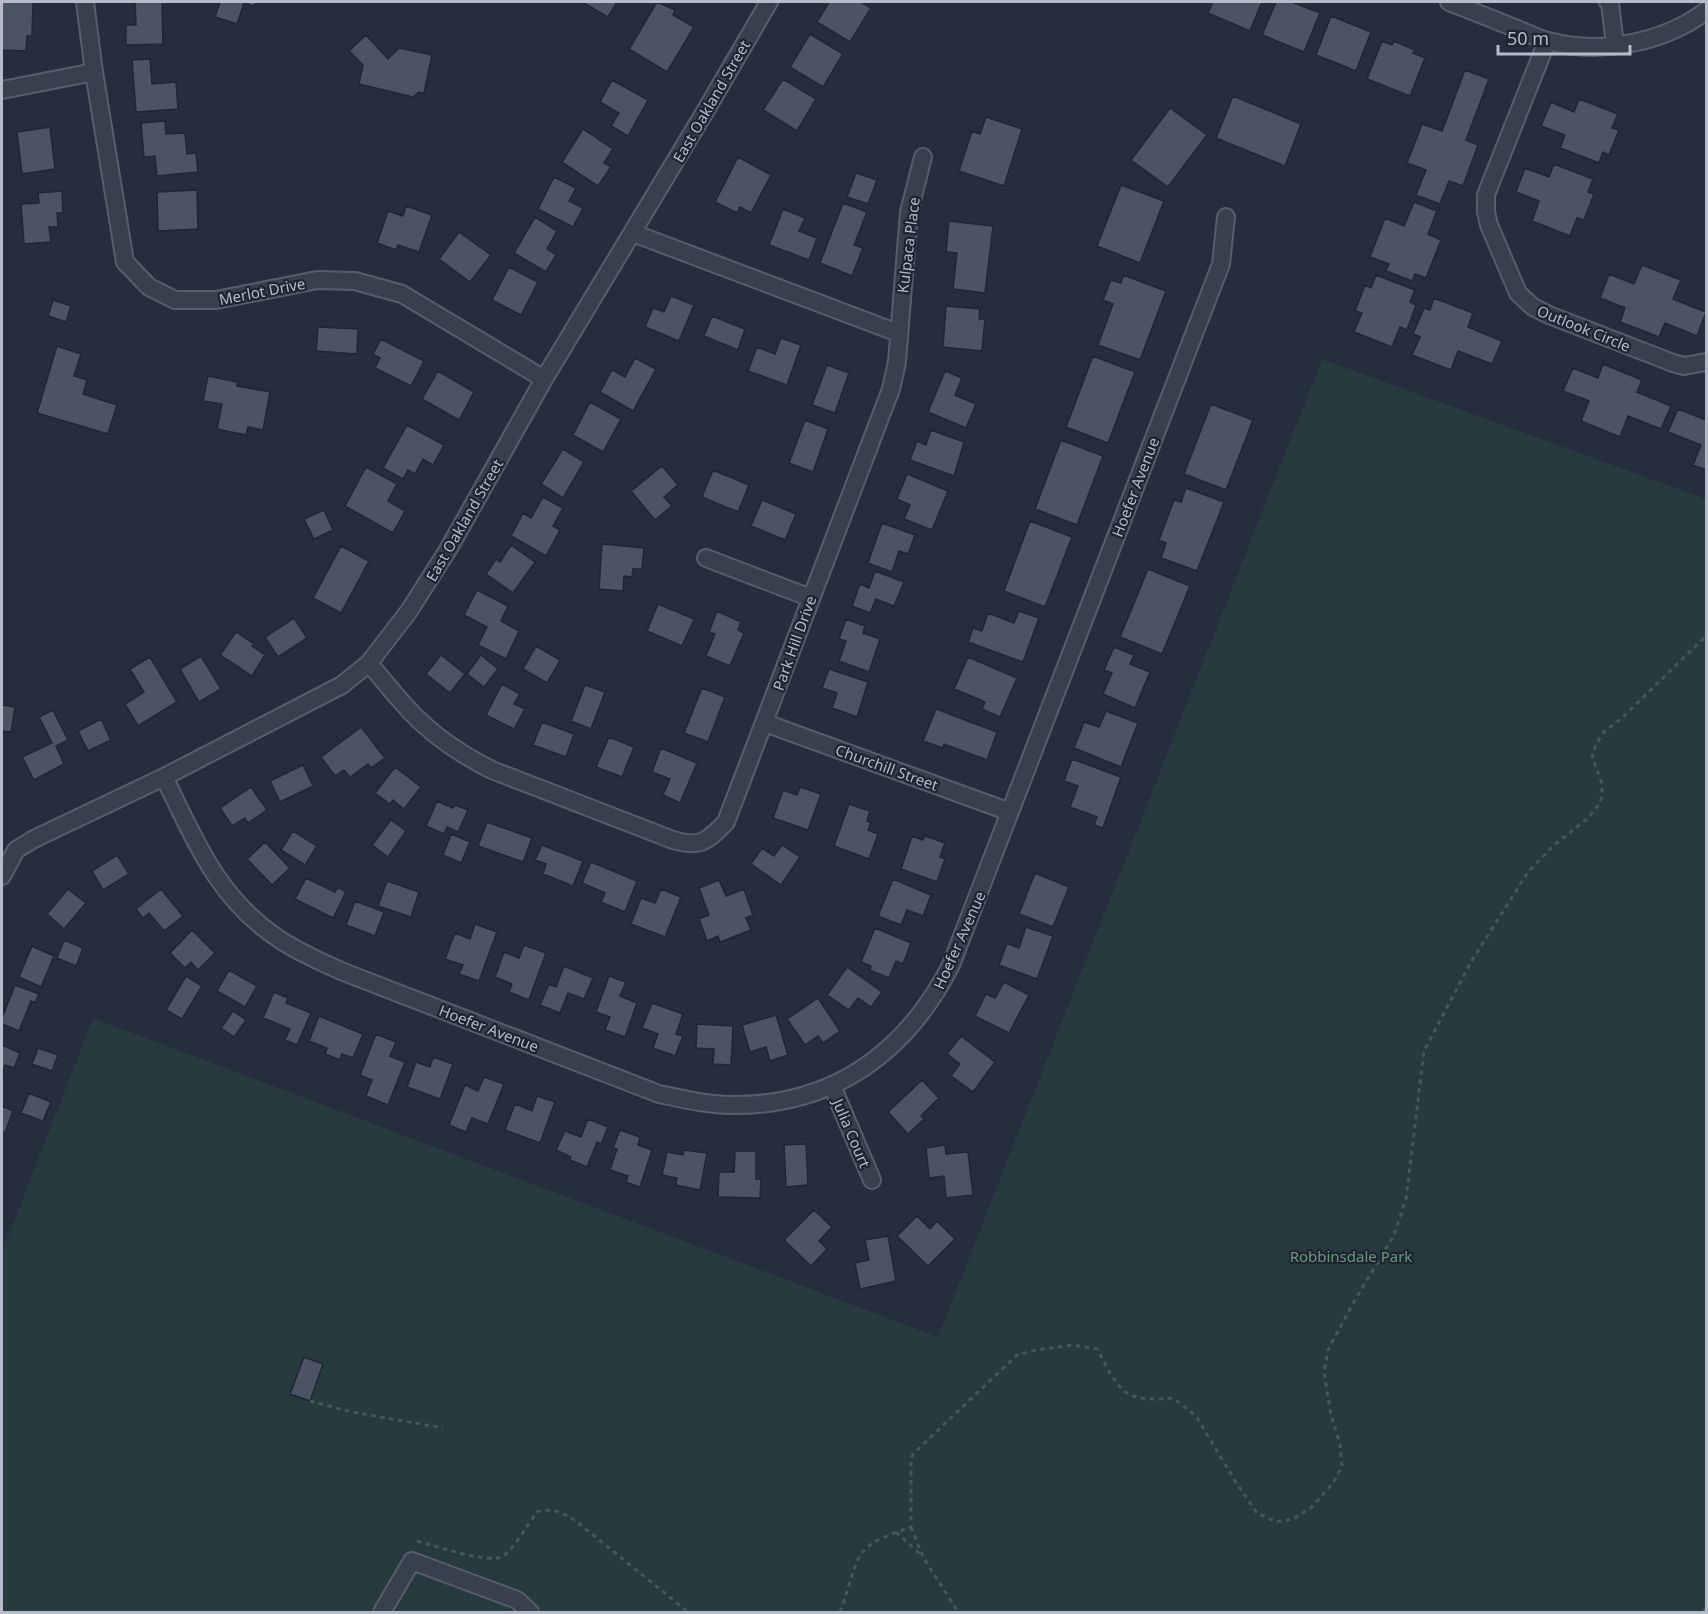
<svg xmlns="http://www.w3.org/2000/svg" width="1708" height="1614" font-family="'Noto Sans',sans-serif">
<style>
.green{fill:#273a3e}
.building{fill:#4b5465;stroke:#202734;stroke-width:1.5}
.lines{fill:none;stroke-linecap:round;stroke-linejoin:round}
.minor-casing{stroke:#575e6b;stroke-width:20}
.path{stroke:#45575b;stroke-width:3;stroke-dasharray:4.5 4.5;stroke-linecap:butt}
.minor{stroke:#39404d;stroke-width:16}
.labels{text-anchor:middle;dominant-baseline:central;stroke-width:4.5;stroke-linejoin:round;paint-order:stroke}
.street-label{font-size:15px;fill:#b5bbc8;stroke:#1e2532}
.park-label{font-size:15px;fill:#6d9879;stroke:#1e2532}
</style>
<rect width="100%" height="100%" fill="#252e3d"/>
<path class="green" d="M1322 359 1706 499V1612H2V1252L93 1018 938 1337Z"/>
<path class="building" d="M2 2H33L32 36H27L26 51 2 50Z
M135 2H162L163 44 126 45V25H136Z
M220 2H256L254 6 244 3 237 24 215 17Z
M582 2H617L608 17Z
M657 2 675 10 673 15 694 27 667 72 629 49Z
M829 2H861L871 8 850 42 817 22Z
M1213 2H1262L1250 31 1208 13Z
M1276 2H1292L1320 13 1304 52 1262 35Z
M1331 16 1371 32 1356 71 1316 55Z
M810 34 843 54 823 87 790 67Z
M366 35 388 59 399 48 432 55 424 93 419 92 413 97 359 84 363 65 349 51Z
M1382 41 1392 45 1394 41 1415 50 1413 53 1425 58 1410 96 1367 79Z
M150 59 152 84 176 82 178 109 136 112 132 60Z
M1465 70 1489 79 1466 140 1478 145 1463 186 1449 181 1440 204 1416 195 1426 170 1407 163 1422 124 1442 131Z
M783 79 816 99 797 131 763 110Z
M612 80 648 100 628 136 611 126 619 113 600 102Z
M1233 96 1301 124 1285 166 1216 138Z
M1579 99 1618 114 1612 128 1619 130 1609 155 1603 152 1599 163 1560 148 1565 135 1541 126 1551 102 1574 112Z
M1170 108 1207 135 1168 187 1131 160Z
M986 117 1022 129 1004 186 959 171 972 131 980 134Z
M165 121 166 134 185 133 187 154 196 153 198 172 157 176 155 156 144 157 141 123Z
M50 127 55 169 22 174 17 132Z
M583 129 613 149 604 163 611 167 598 186 562 162Z
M738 157 771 175 751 213 740 207 737 213 715 202Z
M1554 164 1593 179 1588 192 1594 194 1584 220 1577 218 1570 236 1532 221 1539 201 1516 192 1525 168 1549 177Z
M856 173 877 180 868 204 847 197Z
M554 177 576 188 569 201 583 208 573 227 538 209Z
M1121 185 1164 201 1140 263 1097 246Z
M197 190 198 229 158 231 157 192Z
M62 191 63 213H57L58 227H49L51 242 24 244 21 204 39 203 38 193Z
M1414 202 1437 211 1428 234 1441 240 1426 278 1415 274 1412 281 1386 271 1389 264 1370 257 1385 218 1404 226Z
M843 203 867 212 854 245 863 248 852 276 820 263Z
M406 206 432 215 419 252 398 245 396 250 377 243 388 211 403 216Z
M783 209 805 218 799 231 817 238 809 260 769 245Z
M535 217 557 231 547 249 556 255 546 272 514 253Z
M949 221 993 226 985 293 953 289 957 253 946 252Z
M459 232 491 255 470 282 439 259Z
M1642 265 1681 280 1673 299 1706 312 1697 336 1665 323 1659 337 1620 322 1625 308 1600 298 1609 274 1634 284Z
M509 267 538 282 521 315 492 300Z
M1123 275 1166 291 1140 360 1098 345 1113 304 1103 300 1111 280 1121 283Z
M1376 275 1415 290 1410 302 1416 305 1407 330 1400 327 1392 347 1354 332 1362 313 1355 311 1365 285 1371 288Z
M671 296 694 305 679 341 645 327 653 308 664 312Z
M1434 298 1473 313 1468 327 1502 341 1492 364 1458 351 1451 370 1412 355 1420 337 1413 334 1424 308 1430 310Z
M53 300 71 306 66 322 48 316Z
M946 306 980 309 979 319H985L982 351 943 347Z
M712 316 745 329 738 350 704 336Z
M318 327 358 329 357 354 316 351Z
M781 338 801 345 787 385 748 371 757 347 775 354Z
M381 339 424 361 411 386 375 368 380 358 373 354Z
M57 346 81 354 74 376 87 380 83 394 117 405 108 434 37 413Z
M1093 356 1135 372 1108 443 1066 427Z
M635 358 656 369 633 411 600 392 612 370 625 377Z
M1603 364 1642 380 1637 392 1671 406 1661 429 1628 416 1620 437 1581 421 1589 401 1563 391 1573 368 1598 378Z
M827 365 849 373 835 413 812 405Z
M438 371 474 392 459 420 422 399Z
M945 371 962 378 955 395 976 404 966 428 928 412Z
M208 376 237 382V386L270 392 263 430 248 427 246 435 217 429 222 404 203 401Z
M590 402 621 419 603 452 573 435Z
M1211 404 1253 420 1226 490 1184 474Z
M1678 409 1706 420V470L1693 465 1701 445 1668 432Z
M805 420 828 429 813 472 789 463Z
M407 425 444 445 433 465 423 459 415 474 408 470 403 479 383 468Z
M931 430 964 442 954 476 910 460 917 441 926 445Z
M1061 440 1103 456 1077 525 1035 509Z
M563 449 584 462 563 498 541 484Z
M662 466 678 485 664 497 672 506 655 520 631 491Z
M366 467 397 484 388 501 405 511 393 533 345 506Z
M713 470 749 485 738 512 702 497Z
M907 474 948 491 932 530 904 519 910 505 897 499Z
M1186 488 1224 502 1197 571 1161 558 1166 543 1159 540 1174 500 1181 502Z
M543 497 563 508 553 526 560 530 546 556 511 536 523 513 531 518Z
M762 500 796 514 785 540 751 526Z
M324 510 333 530 314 539 304 519Z
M1030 521 1072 537 1045 607 1004 591Z
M882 523 915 535 908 554 899 551 892 572 868 563Z
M602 544 644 548 642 569H633L632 577 624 576 623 591 599 589Z
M511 545 535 562 513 593 486 574 496 559 500 562Z
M341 546 369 561 341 613 313 598Z
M1148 569 1190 586 1162 654 1120 637Z
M875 571 904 582 894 606 876 599 870 613 852 606 860 584 869 588Z
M477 590 508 606 501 621 519 631 506 659 478 645 487 627 464 615Z
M658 604 694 619 682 646 647 631Z
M717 611 741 622 738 630 744 633 730 666 706 656 715 634 709 632Z
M1019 611 1039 618 1023 662 968 642 973 628 982 631 988 613 1014 623Z
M294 618 307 638 278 657 265 637Z
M846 619 865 626 863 633 880 639 869 672 839 661 846 641 839 639Z
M236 632 254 644 252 646 265 655 252 676 220 655Z
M536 646 560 660 547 683 523 669Z
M1114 647 1134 655 1130 664 1150 672 1135 708 1103 694 1112 673 1104 670Z
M441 655 465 674 450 693 426 674Z
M481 655 498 669 484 687 467 674Z
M201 656 221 689 199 702 180 669Z
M150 657 177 702 138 726 125 704 144 692 130 669Z
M968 657 1017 678 1000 717 982 709 985 702 954 689Z
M829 669 868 682 857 717 832 708 837 693 822 688Z
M502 684 520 694 514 704 525 709 514 729 486 715Z
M585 685 605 692 591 729 571 721Z
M702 688 725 697 708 742 684 733Z
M2 705 15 707 11 732 2 731Z
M936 709 997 732 987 760 944 744 943 748 923 741Z
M53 710 68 740 56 746 64 764 34 780 22 757 52 743 39 717Z
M1106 711 1138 723 1121 767 1074 748 1084 722 1099 727Z
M101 719 111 740 88 751 78 731Z
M542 722 574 734 566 757 533 745Z
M361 727 385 758 371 768 368 764 350 777 344 770 335 776 321 757Z
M609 737 634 747 622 777 596 767Z
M661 748 697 763 680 803 663 795 670 779 652 772Z
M1072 759 1121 777 1103 828 1094 825 1097 817 1070 807 1078 786 1064 781Z
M303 765 313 786 280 802 270 781Z
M395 767 421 787 404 809 393 800 390 804 375 793Z
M251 787 267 810 248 823 245 818 232 826 220 808Z
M800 787 821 794 808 830 773 818 783 790 797 795Z
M437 801 453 808 455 805 468 810 458 832 447 827 444 834 426 826Z
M849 804 870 811 867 821 871 823 868 830 878 834 869 859 834 846Z
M391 820 406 831 388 857 372 845Z
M487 822 532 838 523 862 478 846Z
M293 831 317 846 305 865 281 850Z
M451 834 470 842 461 863 443 855Z
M912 836 923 840 925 836 945 843 940 857 945 859 937 882 901 869Z
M265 842 290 868 272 885 247 859Z
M542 845 583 861 573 886 543 874 546 864 535 860Z
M782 845 800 857 781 885 751 864 762 848 774 856Z
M117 855 129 874 103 890 92 871Z
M591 862 637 881 625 912 601 902 605 893 582 883Z
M1035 873 1069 887 1053 927 1019 914Z
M306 878 335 892 338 887 346 892 333 918 295 899Z
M893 879 931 895 923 916 907 910 901 925 878 916Z
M719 880 726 896 744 889 753 915 746 918 751 930 720 942 718 936 707 941 699 919 709 915 699 888Z
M387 881 419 892 411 917 378 906Z
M68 889 86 903 64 929 47 914Z
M161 889 183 916 164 931 149 913 143 918 136 909Z
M661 889 681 897 665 937 631 924 641 898 655 903Z
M355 901 384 912 375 936 346 925Z
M475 924 497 932 479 981 459 974 463 965 445 959 455 933 470 939Z
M1026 927 1053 936 1037 979 999 965 1007 943 1019 948Z
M875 928 911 943 903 964 896 961 889 978 870 970 871 966 861 962Z
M192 930 215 953 198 970 191 962 185 968 170 953Z
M64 940 83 948 76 966 57 958Z
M524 945 546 953 529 1000 509 992 512 984 495 977 504 952 519 958Z
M32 946 54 956 41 987 19 977Z
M564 966 593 978 584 999 568 993 560 1013 540 1005 549 984 556 987Z
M847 967 882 992 871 1007 858 998 849 1010 827 995Z
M229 970 257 986 245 1007 217 991Z
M186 976 202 986 182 1019 166 1010Z
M609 976 626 982 620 996 637 1003 625 1037 605 1030 610 1017 596 1012Z
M1004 982 1029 995 1009 1033 975 1016 986 994 995 998Z
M15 985 39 994 35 1003 31 1001 19 1031 2 1024V1018Z
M274 992 288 998 286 1003 311 1013 297 1045 285 1040 290 1029 263 1018Z
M818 998 840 1031 823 1043 818 1036 805 1045 787 1019Z
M652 1003 683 1014 676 1034 683 1036 675 1056 653 1048 658 1034 642 1028Z
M233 1011 246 1020 234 1037 221 1028Z
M776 1015 788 1055 770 1061 766 1047 750 1052 742 1025Z
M319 1016 363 1034 353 1058 342 1054 340 1060 325 1054 327 1048 309 1041Z
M697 1024 733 1026 731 1065 713 1064 714 1049 696 1048Z
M376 1034 396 1042 390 1056 405 1062 388 1105 366 1096 372 1080 360 1075Z
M961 1036 995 1062 973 1092 951 1076 960 1064 947 1054Z
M2 1045 20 1053 14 1068 5 1065 2 1075Z
M38 1048 58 1055 52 1071 32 1064Z
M433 1057 453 1064 440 1099 407 1087 416 1062 430 1067Z
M484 1077 504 1084 488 1124 472 1118 466 1132 449 1125 465 1085 478 1091Z
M922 1080 939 1098 921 1116 924 1119 908 1134 888 1112Z
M29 1093 51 1102 43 1121 21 1113Z
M537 1096 555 1102 540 1143 505 1130 515 1104 532 1111Z
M2 1106 13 1111 5 1133 2 1131Z
M588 1119 608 1127 601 1144 597 1142 587 1167 570 1160 571 1157 556 1150 565 1131 581 1137Z
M620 1130 640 1137 638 1145 652 1150 640 1187 626 1182 628 1176 610 1170 617 1149 613 1148Z
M806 1144 808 1185 786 1187 784 1145Z
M945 1145 946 1154 968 1152 973 1195 946 1198 944 1176 929 1178 926 1148Z
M684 1150 707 1153 700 1190 676 1185 677 1178 662 1175 667 1152 683 1155Z
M735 1151H756V1179H761L760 1198 718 1197 719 1172H734Z
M814 1210 832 1227 819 1241 827 1249 811 1266 784 1240Z
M917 1216 930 1229 937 1221 955 1239 928 1266 897 1236Z
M888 1236 896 1281 860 1289 855 1263 869 1260 865 1240Z
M304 1357 323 1364 310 1401 290 1394Z"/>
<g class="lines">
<g class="minor-casing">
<path id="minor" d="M85 2 94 72 125 262 149 287 175 300H216L317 280 355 281 402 294 544 379
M1449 2C1472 11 1495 20 1517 29 1527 33 1537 38 1548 41 1600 55 1663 43 1706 11
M1608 2 1610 3 1615 45
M1547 41 1491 182 1486 195V212L1489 225 1518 293 1533 307 1549 315 1673 363 1684 366 1706 362
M2 90 94 72
M633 233 898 333
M706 558 811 598
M369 663C382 679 395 695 409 710 432 735 462 755 492 770L673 840C701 848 706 842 726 822L891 389 897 362 909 212 923 157
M765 723 1010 812
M164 777C194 838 217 897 276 937 296 951 319 961 341 971L659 1094C683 1099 708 1105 732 1105 833 1106 906 1053 951 965L1221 264 1226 217
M2 876 16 850 34 839 164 777 342 685 369 663 409 611 449 548 544 379 703 115 769 2
M832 1086 872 1180
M382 1612 412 1561 517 1600 530 1612"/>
</g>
<path class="path" d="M310 1401 352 1412 443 1428
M911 1527 923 1557 958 1612
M896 1532 921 1555
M417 1541C433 1545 490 1565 503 1556 515 1548 527 1525 537 1512 552 1507 564 1513 576 1521L688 1612
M840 1612C846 1598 853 1566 861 1554 873 1539 894 1533 911 1527V1463L913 1454 1017 1355 1036 1350 1073 1345 1097 1349C1120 1391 1122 1403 1173 1398L1196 1416 1235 1481 1257 1513 1276 1522 1293 1519 1312 1507 1333 1483 1342 1466 1340 1444 1331 1415 1324 1372 1328 1350 1352 1305 1394 1235 1406 1199 1424 1051 1471 962 1528 872 1553 846 1587 819 1598 806 1602 797V784L1592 756 1596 744 1604 732 1622 718 1706 636
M1704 1612 1706 1606"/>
<use href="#minor" class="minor"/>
</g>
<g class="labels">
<g class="street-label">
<text transform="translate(711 101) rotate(-60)">East Oakland Street</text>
<text transform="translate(908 245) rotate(-83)">Kulpaca Place</text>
<text transform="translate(262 291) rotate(-11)">Merlot Drive</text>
<text transform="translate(1584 328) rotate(22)">Outlook Circle</text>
<text transform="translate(1135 487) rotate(-69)">Hoefer Avenue</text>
<text transform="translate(464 520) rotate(-60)">East Oakland Street</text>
<text transform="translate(794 643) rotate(-70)">Park Hill Drive</text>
<text transform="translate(887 767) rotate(20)">Churchill Street</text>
<text transform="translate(959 940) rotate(-66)">Hoefer Avenue</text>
<text transform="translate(489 1028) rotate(21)">Hoefer Avenue</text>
<text transform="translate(852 1133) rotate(67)">Julia Court</text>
</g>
<g class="park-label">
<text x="1351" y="1256">Robbinsdale Park</text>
</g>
</g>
<rect width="1708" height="1614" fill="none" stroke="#b5bbc8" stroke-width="6"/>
<path d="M1498 45v9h132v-9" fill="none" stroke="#b5bbc8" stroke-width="3"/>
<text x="1507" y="45" font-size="18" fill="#b5bbc8" stroke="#1e2532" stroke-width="4.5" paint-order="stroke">50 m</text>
</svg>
